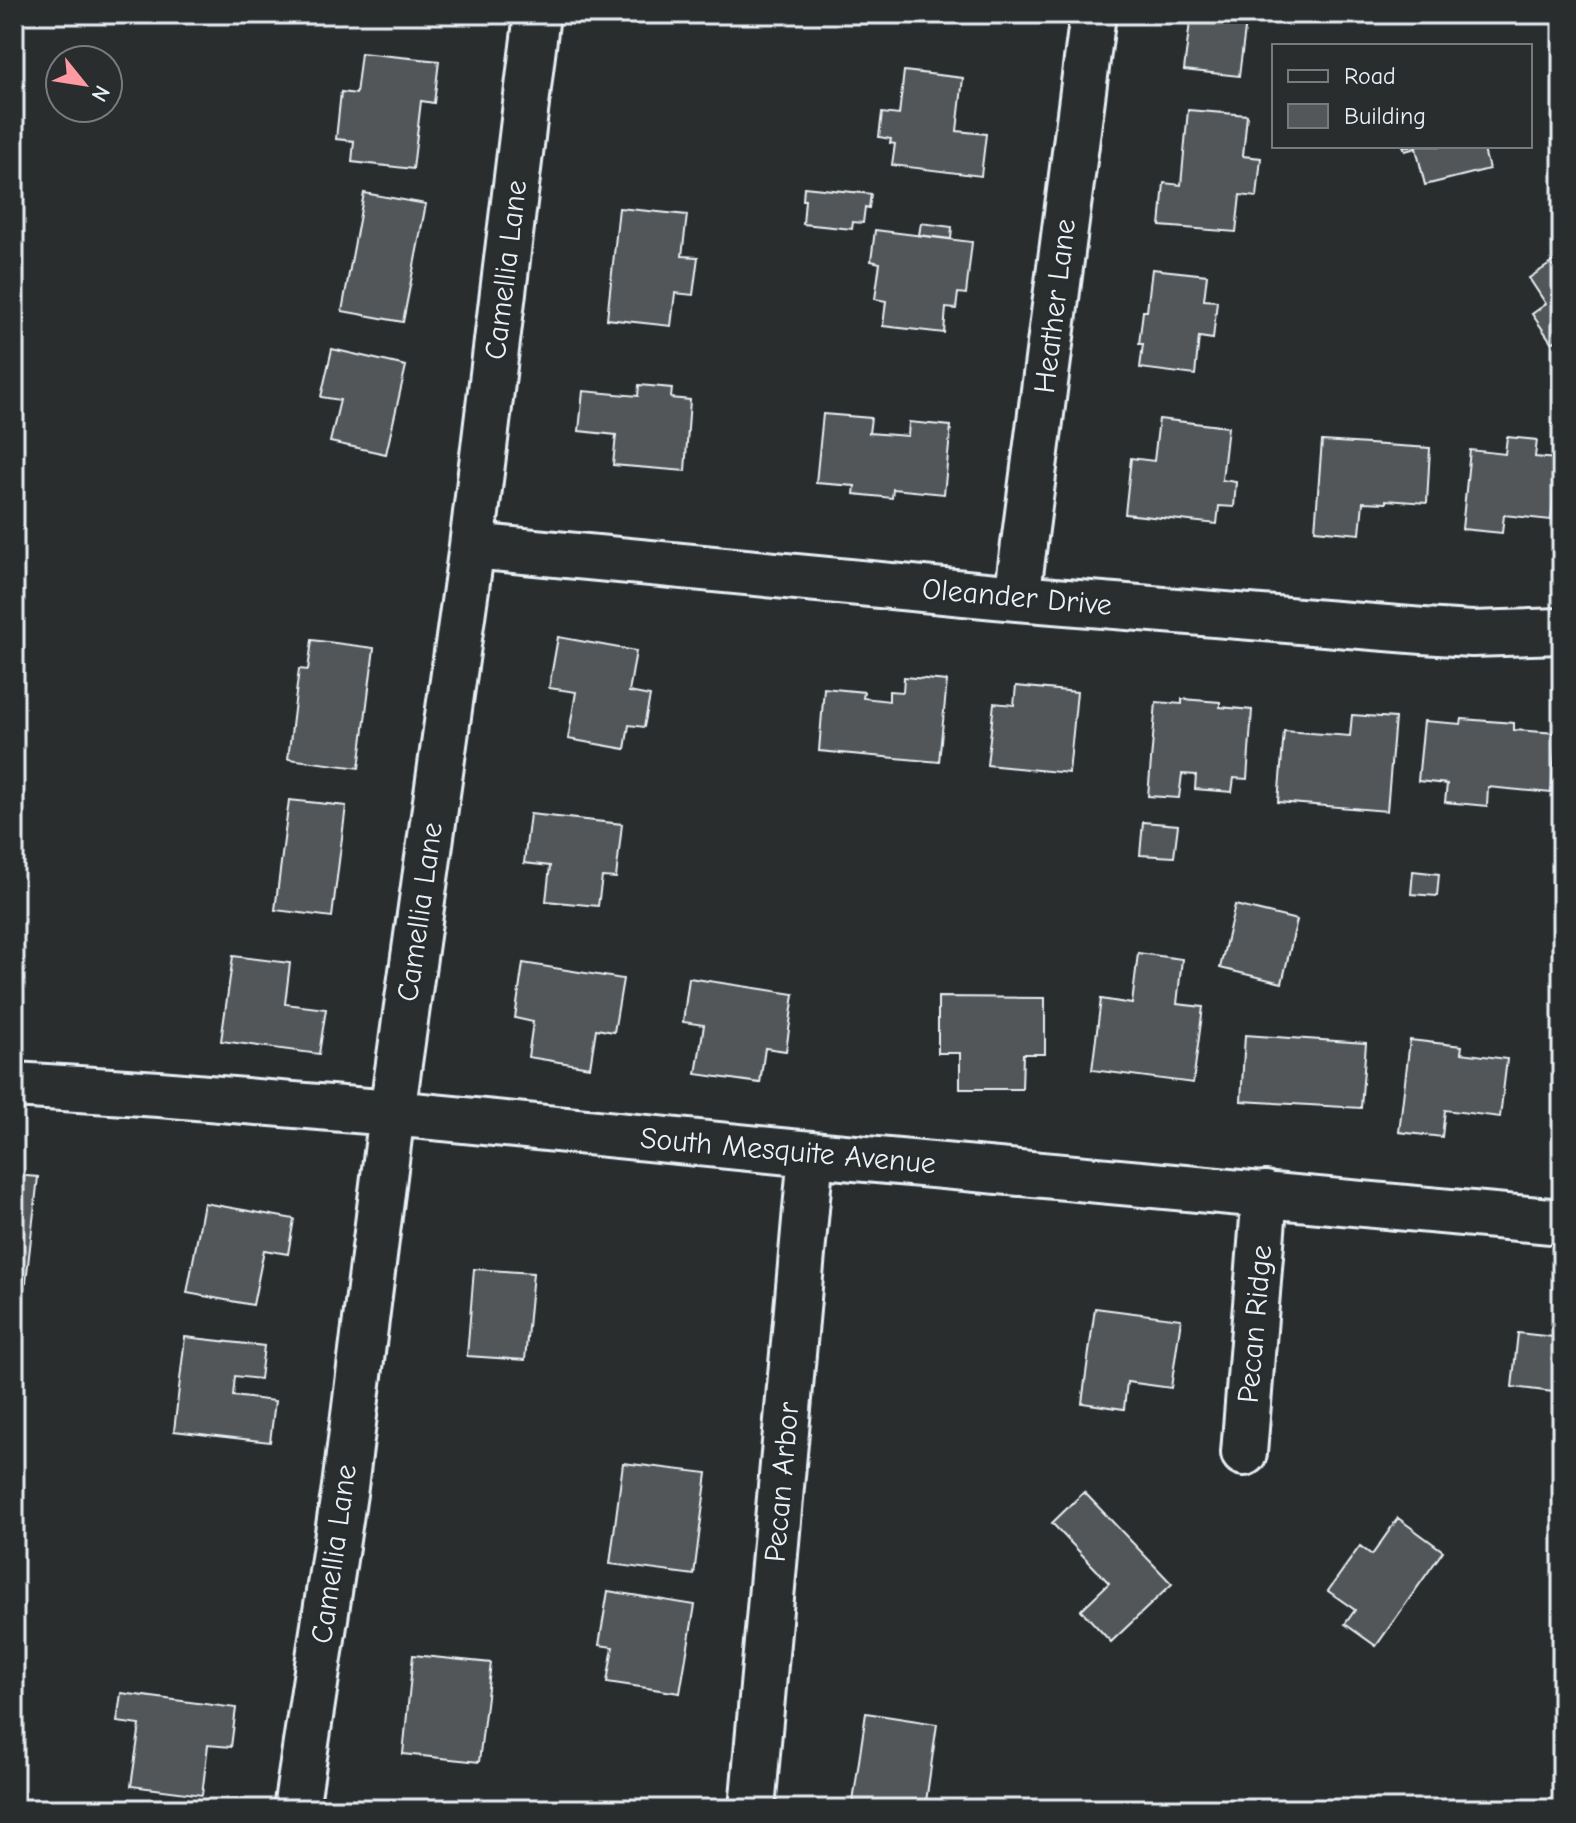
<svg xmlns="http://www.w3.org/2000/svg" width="1576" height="1823" font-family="'Comic Neue',sans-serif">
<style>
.building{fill:#535759;stroke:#e8f1f8;stroke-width:2}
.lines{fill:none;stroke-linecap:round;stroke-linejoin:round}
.minor-casing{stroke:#e8f1f8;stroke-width:50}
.minor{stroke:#2a2d2e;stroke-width:44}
.labels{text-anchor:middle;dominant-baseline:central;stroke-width:6;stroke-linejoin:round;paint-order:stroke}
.street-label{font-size:30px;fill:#e8f1f8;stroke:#2a2d2e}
</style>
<rect width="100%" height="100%" fill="#2a2d2e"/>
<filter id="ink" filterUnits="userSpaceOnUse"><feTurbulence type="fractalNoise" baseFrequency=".0125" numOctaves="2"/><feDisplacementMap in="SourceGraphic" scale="16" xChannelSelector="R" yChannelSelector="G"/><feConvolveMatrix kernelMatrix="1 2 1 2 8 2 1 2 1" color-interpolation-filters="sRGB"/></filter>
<g filter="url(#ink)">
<path class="building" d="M1191 14H1247L1239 76 1184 70Z
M361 53 439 61 434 103 421 101 413 169 352 162 354 141 336 139 341 92 356 94Z
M904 71 963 78 957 131 986 134 981 176 892 165 895 144 890 143 891 139 879 137 882 113 899 115Z
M1188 110 1247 115 1243 156 1261 158 1257 197 1240 195 1236 232 1160 226 1164 183 1181 185Z
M1403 146H1483L1489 169 1425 185 1416 148 1405 151Z
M804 187 871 194 869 208 865 207 863 223 853 222 852 229 803 224 805 200H803Z
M364 193 426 204 403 322 342 311Z
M619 208 687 215 682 256 698 257 693 295 675 293 671 326 607 319Z
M921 223 952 227 951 239 919 235Z
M875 230 972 242 966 294 958 293 956 309 946 308 944 333 883 326 886 301 875 299 880 263 871 261Z
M1562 256V336L1552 343 1532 314 1546 304 1529 278Z
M1152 269 1207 275 1204 300 1217 301 1213 339 1199 337 1195 375 1140 368 1143 344H1139L1143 311H1147Z
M332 349 406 366 386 454 330 442 340 400 321 397Z
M639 385 672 388 671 398 690 400 685 471 613 465 616 435 579 431 583 391 638 396Z
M823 414 871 418 869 433 908 436 909 422 951 426 944 494 893 489 892 498 854 494 855 486 816 483Z
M1159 419 1228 427 1222 480 1236 482 1234 507 1219 506 1217 524 1125 514 1131 458 1154 461Z
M1507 437 1537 440 1535 457 1557 459 1551 520 1504 515 1502 533 1462 529 1470 450 1505 454Z
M1322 441 1430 448 1427 503 1386 500V503L1363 502 1360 534 1315 530Z
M558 637 636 651 629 692 650 696 644 727 629 725 625 749 568 739 576 692 549 688Z
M312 640 374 648 359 768 288 759 299 669 308 670Z
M904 677 947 681 939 762 819 751 824 688 864 692 863 698 889 701V691L903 692Z
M1016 686 1077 692 1069 773 987 765 994 703 1014 705Z
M1182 699 1220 702V707L1252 710 1247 779 1234 778 1232 792 1195 789 1196 775 1182 774 1179 798 1148 796 1156 702 1182 704Z
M1352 715 1395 718 1387 811 1278 802 1284 731 1350 736Z
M1462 719 1514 723V730L1557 733 1551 793 1488 787 1487 806 1445 802 1447 784 1418 781 1424 721 1461 724Z
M289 800 346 806 332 917 275 910Z
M530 814 622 824 616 878 602 877 598 906 546 901 550 866 524 863Z
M1143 822 1178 825 1174 857 1140 855Z
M1413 871 1439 874 1437 896 1411 894Z
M1235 905 1297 920 1282 983 1220 968Z
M1138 953 1182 959 1177 1004 1203 1007 1193 1083 1092 1070 1101 999 1132 1004Z
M233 956 290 963 285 1004 326 1009 319 1054 221 1041Z
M523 963 623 979 614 1032 596 1029 590 1067 528 1057 533 1022 515 1018Z
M689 978 794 994 786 1051 765 1048 760 1083 696 1074 704 1025 683 1022Z
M938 997 1045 998V1054H1023L1022 1089H960V1053H938Z
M1245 1035 1366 1043 1361 1108 1241 1101Z
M1410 1040 1462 1046 1461 1053 1507 1059 1500 1117 1445 1110 1442 1137 1399 1132Z
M14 1175 38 1177 26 1282 14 1280Z
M204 1203 294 1219 288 1254 264 1250 253 1305 187 1293Z
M474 1269 533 1273 525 1360 467 1356Z
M1095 1308 1181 1319 1171 1388 1127 1382 1124 1409 1082 1403Z
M1518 1333 1562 1338V1393L1512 1387Z
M185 1337 264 1346 260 1379 235 1376 233 1396 275 1401 270 1442 174 1431Z
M623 1463 707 1473 694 1575 610 1564Z
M1084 1492 1172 1584 1111 1642 1081 1610 1109 1583 1052 1523Z
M1398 1518 1443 1551 1376 1646 1345 1624 1355 1610 1328 1591 1360 1546 1372 1555Z
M608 1591 695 1605 680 1693 607 1682 613 1647 599 1645Z
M413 1655 491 1663 479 1762 403 1754Z
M121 1693 236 1708 231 1747 208 1745 202 1795 131 1786 140 1725 117 1722Z
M866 1713 937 1724 925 1809H852Z
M406 1801 476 1807 475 1809H405Z"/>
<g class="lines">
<g class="minor-casing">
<path id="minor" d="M472 546 1017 598 1423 631 1472 634 1562 631
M1017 598 1093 14
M14 1085 159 1094 392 1113 811 1154 1562 1222
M1244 1453 1265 1194
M296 1809 345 1487 392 1113 472 546 537 14
M752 1809 811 1154"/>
</g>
<use href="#minor" class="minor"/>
</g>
</g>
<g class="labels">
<g class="street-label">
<text transform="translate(506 270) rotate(-83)">Camellia Lane</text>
<text transform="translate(1055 306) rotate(-83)">Heather Lane</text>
<text transform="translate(1017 597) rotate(5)">Oleander Drive</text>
<text transform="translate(420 912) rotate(-82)">Camellia Lane</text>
<text transform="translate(788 1151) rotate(5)">South Mesquite Avenue</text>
<text transform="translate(1255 1324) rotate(-85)">Pecan Ridge</text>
<text transform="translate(782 1482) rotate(-85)">Pecan Arbor</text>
<text transform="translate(334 1554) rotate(-82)">Camellia Lane</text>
</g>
</g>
<rect width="1576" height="1823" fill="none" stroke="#2a2d2e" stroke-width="48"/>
<rect x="24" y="24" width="1528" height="1775" fill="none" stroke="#e8f1f8" stroke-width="3" filter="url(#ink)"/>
<rect x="1272" y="44" width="260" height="104" fill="#2a2d2e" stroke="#767b7f" stroke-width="2"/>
<rect x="1288" y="70" width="40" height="12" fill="#2a2d2e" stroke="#767b7f" stroke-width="2"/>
<text x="1344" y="84" font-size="24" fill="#e8f1f8">Road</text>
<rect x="1288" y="104" width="40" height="24" fill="#535759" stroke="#767b7f" stroke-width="2"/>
<text x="1344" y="124" font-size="24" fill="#e8f1f8">Building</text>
<g transform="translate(84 84) rotate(120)"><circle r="38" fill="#2a2d2e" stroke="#767b7f" stroke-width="2"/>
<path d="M0-6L14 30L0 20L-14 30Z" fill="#ff9aa2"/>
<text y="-12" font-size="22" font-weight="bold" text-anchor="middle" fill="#e8f1f8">N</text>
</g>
</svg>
